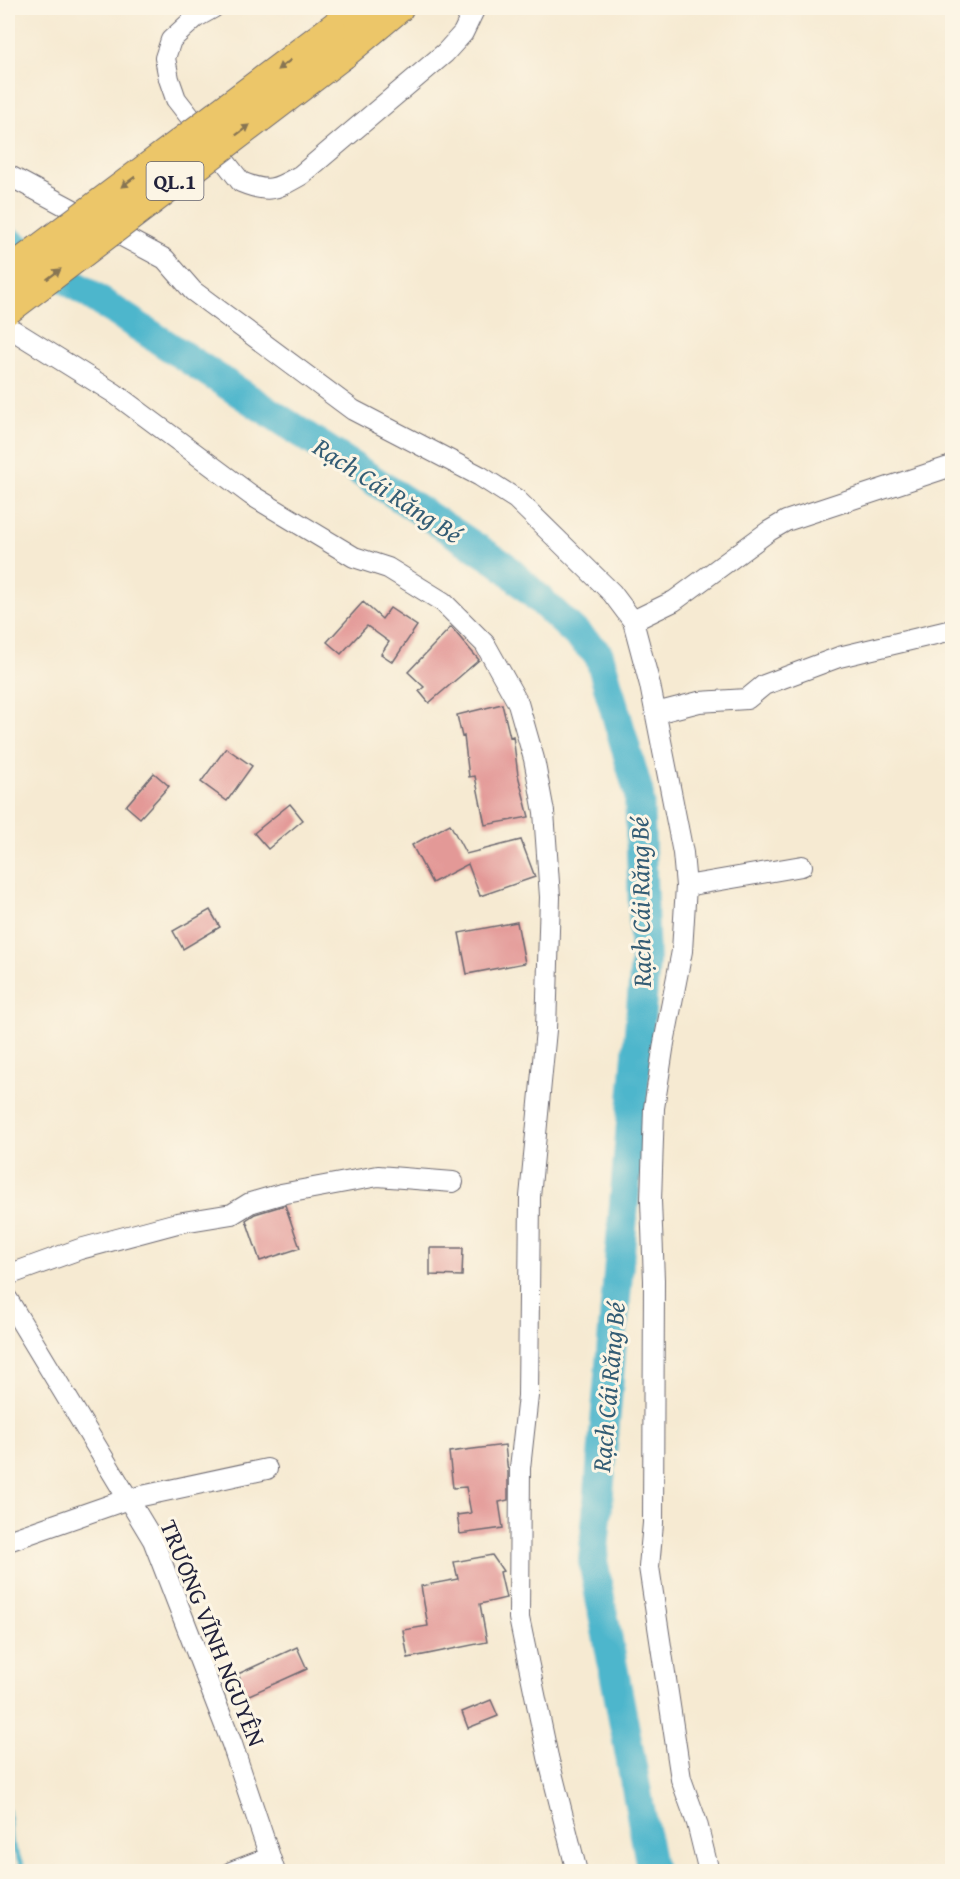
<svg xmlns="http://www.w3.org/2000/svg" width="960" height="1879" font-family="'Gentium Book Plus',serif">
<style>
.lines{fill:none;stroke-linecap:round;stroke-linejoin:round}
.stream{stroke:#4eb6cc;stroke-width:5}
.river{stroke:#4eb6cc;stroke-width:30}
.building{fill:#e39997}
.minor-casing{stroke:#6c6870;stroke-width:22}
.highway-casing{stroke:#6c6870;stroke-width:32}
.minor{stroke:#fff;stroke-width:20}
.highway{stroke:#ecc669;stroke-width:30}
.highway-bridge-casing{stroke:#6c6870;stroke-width:32;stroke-linecap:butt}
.highway-bridge{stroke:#ecc669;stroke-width:30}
.oneway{fill:#877452}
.labels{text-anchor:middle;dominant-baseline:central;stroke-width:6;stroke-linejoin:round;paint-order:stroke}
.shield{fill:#fcf5e5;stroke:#63616e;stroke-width:1.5}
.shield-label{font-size:22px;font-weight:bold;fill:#22223b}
.street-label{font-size:24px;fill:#22223b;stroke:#fcf5e5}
.water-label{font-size:26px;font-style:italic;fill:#345d75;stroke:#fcf5e5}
</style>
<rect width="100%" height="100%" fill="#fcf5e5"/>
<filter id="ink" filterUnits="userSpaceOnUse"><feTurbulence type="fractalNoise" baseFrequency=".0167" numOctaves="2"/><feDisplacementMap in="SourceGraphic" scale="12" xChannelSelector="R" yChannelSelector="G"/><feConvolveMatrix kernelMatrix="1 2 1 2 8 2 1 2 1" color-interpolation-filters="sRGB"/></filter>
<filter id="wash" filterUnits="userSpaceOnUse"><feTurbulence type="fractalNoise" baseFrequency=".008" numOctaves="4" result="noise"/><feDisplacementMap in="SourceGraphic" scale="24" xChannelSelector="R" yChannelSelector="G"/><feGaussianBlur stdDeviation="1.35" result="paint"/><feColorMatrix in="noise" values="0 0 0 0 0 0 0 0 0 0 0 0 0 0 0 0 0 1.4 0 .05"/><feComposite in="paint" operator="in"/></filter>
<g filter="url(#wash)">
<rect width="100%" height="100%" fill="#f6ead2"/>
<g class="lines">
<path class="stream" d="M8 1811 10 1840 25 1872"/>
<path class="river" d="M8 241 503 565 599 655 639 794 645 963 593 1561 652 1872"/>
</g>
<g id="blocks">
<path class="building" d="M363 602 382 619 390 608 417 626 393 662 381 654 389 642 367 626 341 654 327 642Z
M451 627 479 660 429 703 419 691 424 687 408 672Z
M502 704 510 737 513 736 518 775 529 817 485 825 475 776 469 777 464 736 462 737 457 715Z
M226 748 252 766 227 801 201 782Z
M154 773 169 786 140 818 126 806Z
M290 804 303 820 268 849 254 833Z
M450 824 466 854 521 840 535 877 480 896 468 864 432 883 412 845Z
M210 910 220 927 183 949 173 931Z
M517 922 525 963 467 974 459 933Z
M285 1205 300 1248 260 1261 246 1220 255 1214Z
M430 1248H463L462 1276 430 1275Z
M505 1445 508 1473V1500L499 1502 503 1528 460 1534 457 1515 471 1513 466 1487 453 1488 449 1452Z
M492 1555 503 1571 500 1572 506 1598 480 1604 487 1642 408 1658 403 1630 428 1626 421 1586 458 1579 454 1562Z
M297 1647 307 1669 247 1696 238 1674Z
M491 1700 498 1716 468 1728 462 1712Z"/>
</g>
</g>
<g filter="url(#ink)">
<use href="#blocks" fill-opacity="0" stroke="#6c6870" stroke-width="1.5"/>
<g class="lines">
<g class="minor-casing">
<path id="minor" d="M213 8 195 18 171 40 165 58 169 79 176 99 241 182C270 194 276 189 301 175L445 53 463 33 475 8
M8 175 165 259 193 291 353 410 480 476 516 499 612 593 633 621 650 685 683 853 686 886 682 951 664 1043 654 1108 651 1201 654 1280 653 1523 649 1567 681 1779 697 1823 709 1872
M8 327 114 393 251 495 354 557 388 568 443 602 485 644 518 703 534 759 544 812 550 897 546 1030 530 1197 528 1396 520 1468 519 1618 548 1757 577 1872
M633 621 674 601 769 531 786 521 952 466
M656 713 699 702 747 699 764 685 839 657 952 630
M686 886 802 866
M8 1275 80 1249 177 1223 232 1214 250 1203 281 1194 378 1176 453 1182
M8 1300 153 1540 232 1744 275 1872
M8 1541 128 1499 267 1469
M231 1872 270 1857"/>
</g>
<g class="highway-casing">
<path id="highway" d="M331 30 359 8
M343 54 398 8"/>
</g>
<use href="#minor" class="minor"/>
<use href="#highway" class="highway"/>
<g class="highway-bridge-casing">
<path id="highway-bridge" d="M8 273 331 30
M8 309 343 54"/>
</g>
<use href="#highway-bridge" class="highway-bridge"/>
</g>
<defs><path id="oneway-solid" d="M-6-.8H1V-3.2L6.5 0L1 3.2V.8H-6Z" transform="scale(1.5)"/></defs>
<g class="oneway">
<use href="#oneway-solid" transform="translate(284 65) rotate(143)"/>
<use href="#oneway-solid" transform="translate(243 130) rotate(-37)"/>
<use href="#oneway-solid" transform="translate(128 182) rotate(143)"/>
<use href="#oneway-solid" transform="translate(54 274) rotate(-37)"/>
</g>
</g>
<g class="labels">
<rect class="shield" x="146.5" y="162" width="57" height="38" rx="4.5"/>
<g class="shield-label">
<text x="175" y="181">QL.1</text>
</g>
<g class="street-label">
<text transform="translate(213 1633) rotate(68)">TRƯƠNG VĨNH NGUYÊN</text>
</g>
<g class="water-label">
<text transform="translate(388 490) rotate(33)">Rạch Cái Răng Bé</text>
<text transform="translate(640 902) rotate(-91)">Rạch Cái Răng Bé</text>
<text transform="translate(608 1387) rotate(-85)">Rạch Cái Răng Bé</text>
</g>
</g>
<rect width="960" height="1879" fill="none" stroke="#fcf5e5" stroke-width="30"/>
</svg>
